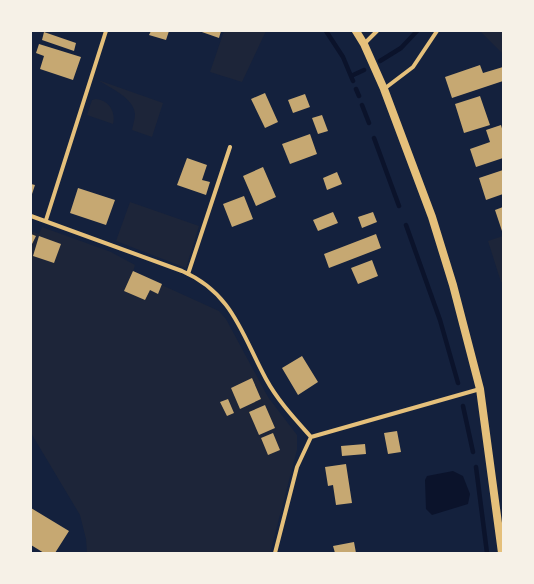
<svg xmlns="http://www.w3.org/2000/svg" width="534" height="584" font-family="'PT Sans Narrow',sans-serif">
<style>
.green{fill:#1d2539}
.water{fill:#0b132b}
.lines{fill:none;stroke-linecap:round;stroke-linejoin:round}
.stream{stroke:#0b132b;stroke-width:4.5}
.building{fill:#c6a872}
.minor{stroke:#e5c07b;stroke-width:4}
.secondary{stroke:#e5c07b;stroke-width:8}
</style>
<rect width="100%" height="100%" fill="#14213d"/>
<path class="green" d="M224 31H266L242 82 210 72Z
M480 31H503V54Z
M98 80 163 103 152 137 132 130C133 125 135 119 135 114 134 98 110 88 98 80Z
M96 99C109 100 116 112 113 124L87 115 92 100Z
M130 202 199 226 186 268 116 241Z
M42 227 111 252 135 265 133 272 219 311 226 319 268 397 297 435V450L270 553H87L86 539 80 515 31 433V231L39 234Z
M503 236V282H501L488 241Z"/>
<path class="water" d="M453 471 463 476 470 494 468 504 432 515 426 509 425 480 427 476Z"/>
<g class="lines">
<path class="stream" d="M326 31 343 57 353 81
M380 61 401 48 417 31
M351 76 364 70
M356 89 359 96
M362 105 369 123
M374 138 399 206
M406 225 440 320 458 383
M463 406 473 452
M476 467 487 553"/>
</g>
<path class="building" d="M151 31H169L166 40 149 35Z
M199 31H221L219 38Z
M44 32 76 43 74 51 42 40Z
M39 44 81 57 73 80 40 69 44 56 36 53Z
M480 65 483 73 503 67V81L452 98 445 77Z
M265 93 278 122 265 128 251 99Z
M305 94 310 107 293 113 288 100Z
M480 96 490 125 464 133 455 104Z
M322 115 328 131 318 134 312 118Z
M501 125 503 132V158L476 167 470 149 490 142 486 130Z
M310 134 317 154 290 164 282 144Z
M187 158 207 165 202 180 210 182 206 195 177 185Z
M263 167 276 197 256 206 243 176Z
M503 170V194L486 200 479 178Z
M337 172 342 184 327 190 323 178Z
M31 184 35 185 31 197Z
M78 188 115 200 106 225 70 213Z
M244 196 253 219 232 227 223 204Z
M503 207V234L495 210Z
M333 212 338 223 318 231 313 220Z
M373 212 377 222 362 228 358 217Z
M31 234 36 236 31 246Z
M376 234 381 248 329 268 324 254Z
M39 236 61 244 54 263 33 256Z
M372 260 378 276 358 284 351 268Z
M133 271 162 284 158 294 150 290 145 300 124 291Z
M302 356 318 382 298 395 282 368Z
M252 378 261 399 240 409 231 388Z
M228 399 234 413 227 416 220 402Z
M265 405 275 428 259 435 249 412Z
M397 431 401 452 388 454 384 433Z
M273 433 280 450 268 455 261 438Z
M365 444 366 454 342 456 341 446Z
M346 464 352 503 336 505 333 485 328 486 325 467Z
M31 508 69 531 55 553H44L31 545Z
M354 542 356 553H335L333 546Z"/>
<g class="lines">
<path class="minor" d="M364 44 377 31
M384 89 413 67 437 31
M31 216 182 271C233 293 242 335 266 379 278 401 295 419 311 437
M46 220 106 31
M188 274 230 147
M311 437 480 389
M275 553 297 467 311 437"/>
<path class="secondary" d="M356 31 364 44 384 89 432 217 453 285 480 389 502 553"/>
</g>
<rect width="534" height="584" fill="none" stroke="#f6f1e7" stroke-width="64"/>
</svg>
